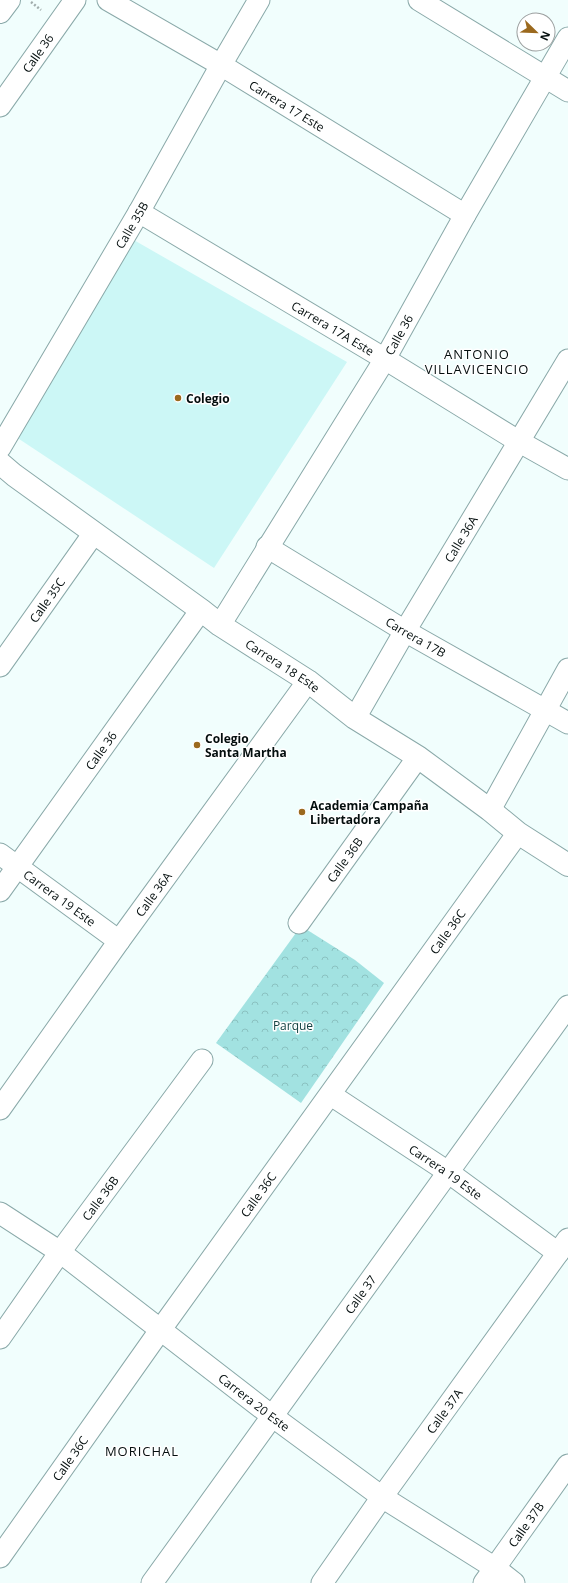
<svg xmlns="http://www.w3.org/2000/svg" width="568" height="1583" font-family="'Open Sans',sans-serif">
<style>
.built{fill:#ccf7f6}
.park{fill:url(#park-crowns)}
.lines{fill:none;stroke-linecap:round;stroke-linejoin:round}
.street-casing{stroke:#8aa9a9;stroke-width:23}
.secondary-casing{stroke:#8aa9a9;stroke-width:24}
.path{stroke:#a1adad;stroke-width:2.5;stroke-dasharray:2 2;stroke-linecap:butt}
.street{stroke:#fff;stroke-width:21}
.secondary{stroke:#fff;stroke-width:22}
.poi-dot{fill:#9b691e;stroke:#fff;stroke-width:1.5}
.labels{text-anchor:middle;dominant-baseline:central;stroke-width:3;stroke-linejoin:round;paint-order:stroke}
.street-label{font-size:12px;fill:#040e0e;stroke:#fff}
.poi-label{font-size:12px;font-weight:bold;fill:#040e0e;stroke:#fff;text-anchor:start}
.park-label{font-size:12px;fill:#114141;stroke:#fff}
.neighbourhood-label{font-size:13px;letter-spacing:1px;fill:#040e0e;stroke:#fff}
</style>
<defs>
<pattern id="park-crowns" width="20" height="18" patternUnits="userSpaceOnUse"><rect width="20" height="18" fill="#a2e2e1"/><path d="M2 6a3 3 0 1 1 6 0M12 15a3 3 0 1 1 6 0" fill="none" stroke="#8ac1c0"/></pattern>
</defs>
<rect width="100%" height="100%" fill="#f1fefd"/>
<path class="built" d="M125 235 347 362 214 568 10 433Z"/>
<path class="park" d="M301 926 355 960 384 983 301 1103 216 1043Z"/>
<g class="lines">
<g class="street-casing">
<g id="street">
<path id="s1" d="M108 0 221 65 465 215"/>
<path d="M419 0 568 91"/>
<path id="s2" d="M0 106 75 0"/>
<path id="s3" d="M139 212 385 359 518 441 568 469"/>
<path id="s4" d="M0 448 139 212 221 65 259 0"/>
<path id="s5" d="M267 547 405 631 568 723"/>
<path id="s6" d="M220 625 385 359 465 215 568 38"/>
<path id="s7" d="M0 666 94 533"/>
<path id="s8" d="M355 718 405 631 568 360"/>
<path d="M490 810 568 669"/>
<path id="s9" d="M0 854 119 941"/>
<path id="s10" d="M0 891 201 610"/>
<path id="s11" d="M299 923 418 757"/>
<path id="s12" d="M331 1095 448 1172 558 1253"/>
<path id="s13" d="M0 1109 119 941 308 681"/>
<path id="s14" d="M0 1213 60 1252 272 1416 382 1497 495 1568 514 1583"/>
<path id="s15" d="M0 1338 60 1252 202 1060"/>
<path id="s16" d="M0 1557 161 1329 518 833"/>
<path id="s17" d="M152 1583 568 1006"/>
<path id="s18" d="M322 1583 382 1497 568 1239"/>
<path id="s19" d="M484 1583 568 1465"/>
</g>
</g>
<g class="secondary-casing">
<g id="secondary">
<path d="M0 12 9 0"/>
<path id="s20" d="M0 463 14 475 201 610 220 625 308 681 355 718 418 757 490 810 518 833 568 865"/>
</g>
</g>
<path class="path" d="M31 2 41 10"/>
<use href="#street" class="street"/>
<use href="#secondary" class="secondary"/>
</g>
<g class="poi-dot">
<circle cx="178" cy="398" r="4"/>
<circle cx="197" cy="745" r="4"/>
<circle cx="302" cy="812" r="4"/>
</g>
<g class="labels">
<g class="street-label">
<text stroke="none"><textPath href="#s2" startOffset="65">Calle 36</textPath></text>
<text stroke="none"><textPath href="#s1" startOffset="208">Carrera 17 Este</textPath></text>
<text stroke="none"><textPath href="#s4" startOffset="259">Calle 35B</textPath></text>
<text stroke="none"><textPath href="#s3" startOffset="226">Carrera 17A Este</textPath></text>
<text stroke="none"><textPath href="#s6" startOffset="341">Calle 36</textPath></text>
<text stroke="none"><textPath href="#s8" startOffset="208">Calle 36A</textPath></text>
<text stroke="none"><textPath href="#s7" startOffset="81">Calle 35C</textPath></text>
<text stroke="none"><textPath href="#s5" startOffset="174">Carrera 17B</textPath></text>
<text stroke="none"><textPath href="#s20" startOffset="348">Carrera 18 Este</textPath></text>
<text stroke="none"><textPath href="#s10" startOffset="173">Calle 36</textPath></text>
<text stroke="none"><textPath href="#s11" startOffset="78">Calle 36B</textPath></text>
<text stroke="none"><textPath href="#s13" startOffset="264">Calle 36A</textPath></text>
<text stroke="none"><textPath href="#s9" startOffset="74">Carrera 19 Este</textPath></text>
<text stroke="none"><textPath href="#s16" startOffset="769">Calle 36C</textPath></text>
<text stroke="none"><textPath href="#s12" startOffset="138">Carrera 19 Este</textPath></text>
<text stroke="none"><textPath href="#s16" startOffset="445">Calle 36C</textPath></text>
<text stroke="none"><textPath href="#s15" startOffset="172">Calle 36B</textPath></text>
<text stroke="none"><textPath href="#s17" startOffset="356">Calle 37</textPath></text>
<text stroke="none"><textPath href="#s14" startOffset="317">Carrera 20 Este</textPath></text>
<text stroke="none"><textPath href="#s18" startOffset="211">Calle 37A</textPath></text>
<text stroke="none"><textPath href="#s16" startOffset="121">Calle 36C</textPath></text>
<text stroke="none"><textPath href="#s19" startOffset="72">Calle 37B</textPath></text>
</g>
<g class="poi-label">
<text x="186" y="398">Colegio</text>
<text x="205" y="738">Colegio<tspan x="205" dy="14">Santa Martha</tspan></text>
<text x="310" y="805">Academia Campaña<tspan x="310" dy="14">Libertadora</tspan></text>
</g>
<g class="park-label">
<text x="293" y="1025">Parque</text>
</g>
<g class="neighbourhood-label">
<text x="477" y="354">ANTONIO<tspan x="477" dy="15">VILLAVICENCIO</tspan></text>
<text x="142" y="1451">MORICHAL</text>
</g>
</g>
<g transform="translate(536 32) rotate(113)"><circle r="19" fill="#ffffff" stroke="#9b9f9f"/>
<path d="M0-3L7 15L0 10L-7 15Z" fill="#9b691e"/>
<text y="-6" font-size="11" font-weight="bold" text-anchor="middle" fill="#040e0e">N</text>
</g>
</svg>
